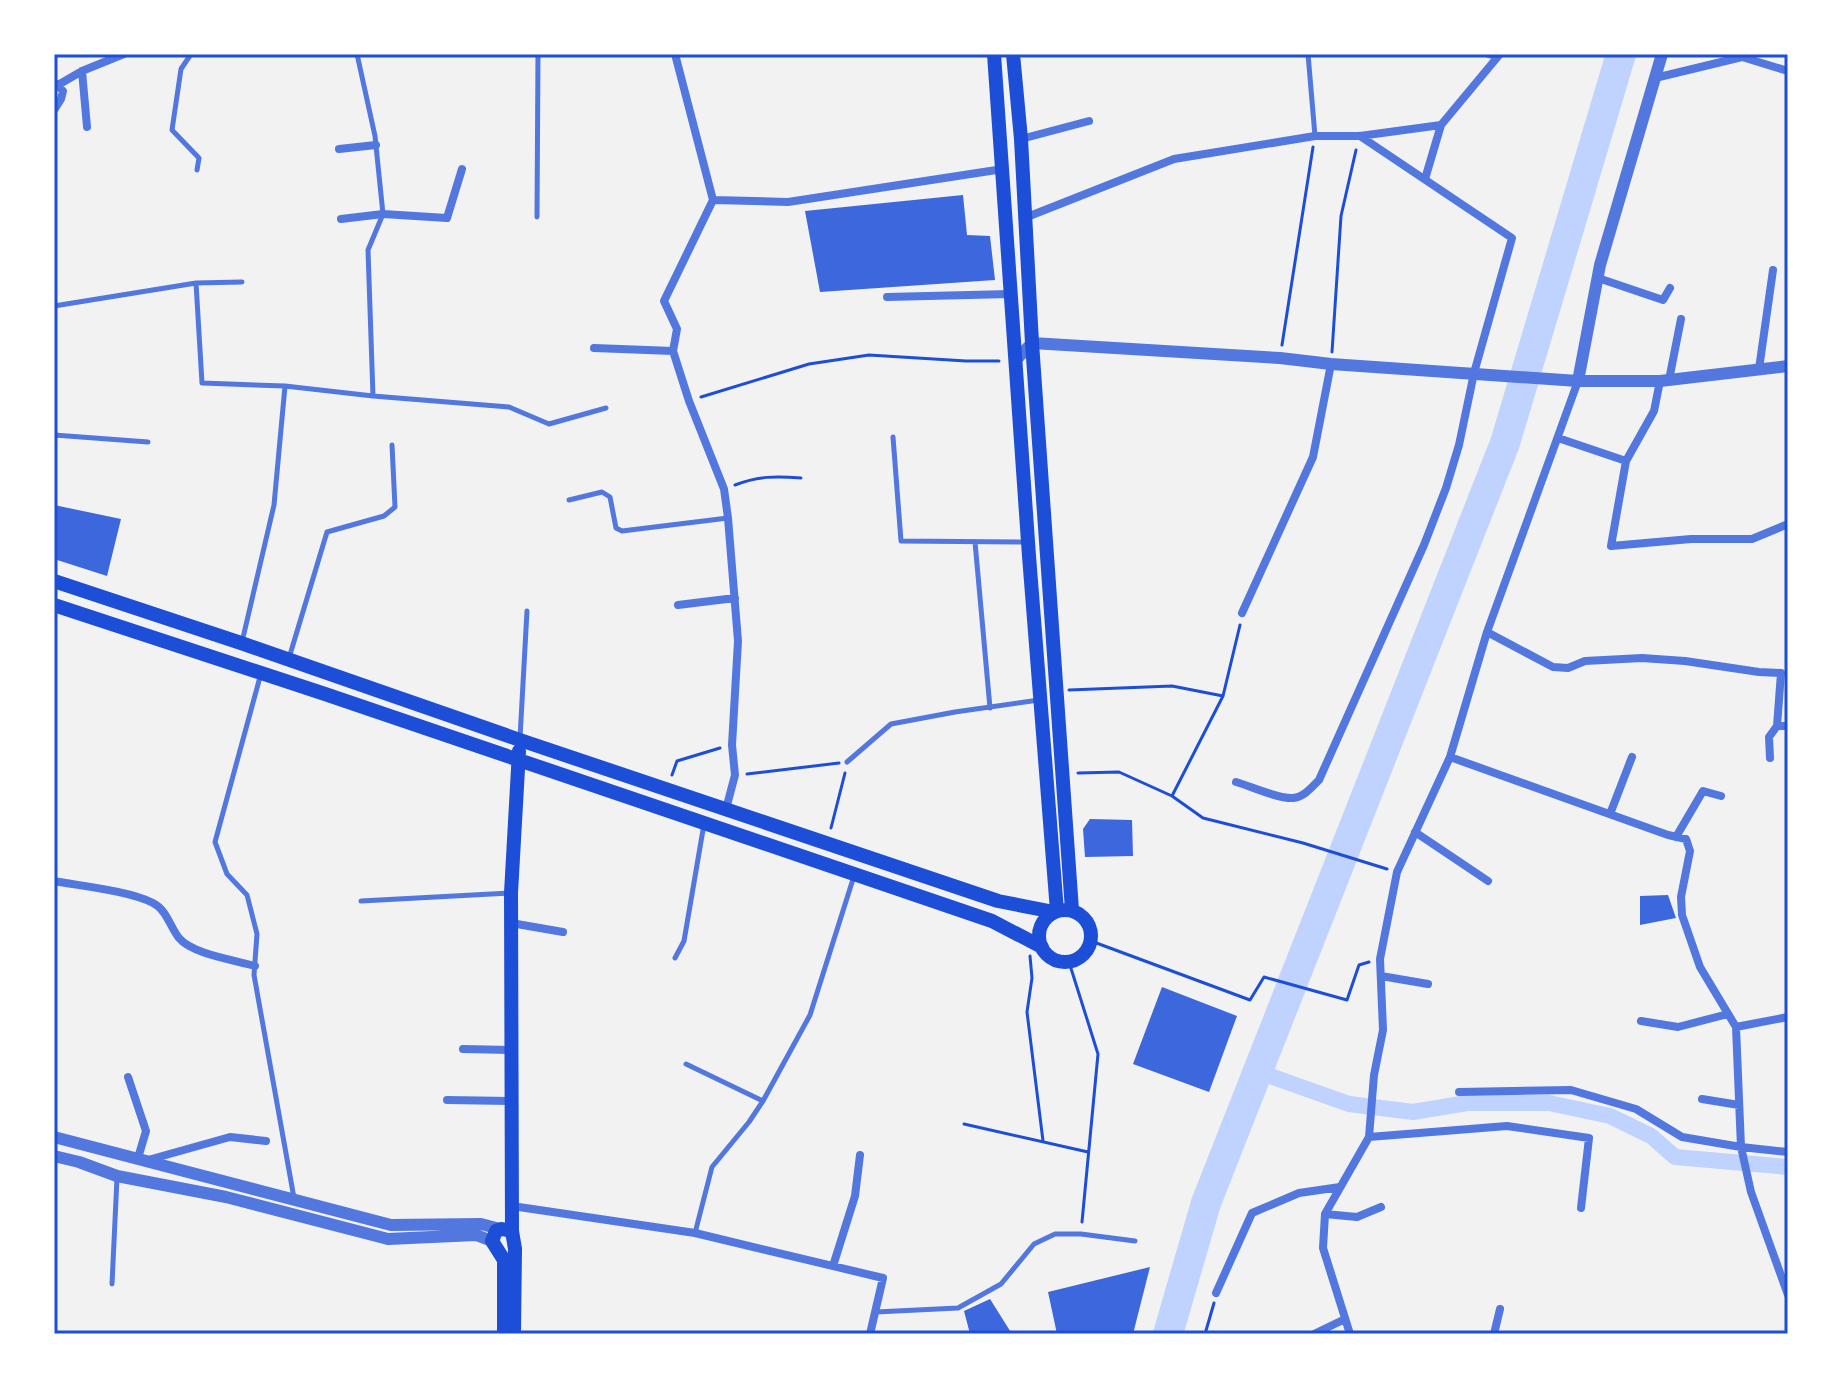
<svg xmlns="http://www.w3.org/2000/svg" width="1842" height="1388" font-family="Merriweather,serif">
<style>
.lines{fill:none;stroke-linecap:round;stroke-linejoin:round}
.canal{stroke:#bfd3fe;stroke-width:16}
.river{stroke:#bfd3fe;stroke-width:30}
.building{fill:#3d67dc}
.path{stroke:#1d4ed8;stroke-width:3}
.service{stroke:#5277de;stroke-width:5}
.minor{stroke:#5277de;stroke-width:8}
.tertiary{stroke:#5277de;stroke-width:12}
.secondary{stroke:#1d4ed8;stroke-width:14}
.neatline{fill:none;stroke:#1d4ed8;stroke-width:3}
</style>
<rect width="100%" height="100%" fill="#f2f2f2"/>
<g class="lines">
<path class="canal" d="M1259 1072 1349 1104 1413 1112 1467 1103H1549L1610 1116 1651 1136 1675 1157 1788 1167"/>
<path class="river" d="M1168 1334 1206 1203 1505 443 1621 54"/>
</g>
<path class="building" d="M963 195 967 235 990 236 995 280 820 292 805 211Z
M54 505 121 519 107 576 54 559Z
M1090 819 1132 820 1133 856 1085 857 1083 829Z
M1668 895 1676 918 1640 925V896Z
M1162 987 1237 1016 1209 1092 1133 1064Z
M1150 1267 1133 1334H1057L1048 1292Z
M990 1299 1012 1334H970L964 1311Z"/>
<g class="lines">
<path class="path" d="M1282 345 1313 147
M1332 352 1341 216 1356 150
M701 397 809 364 869 355 966 361H999
M735 485C758 476 776 476 801 478
M1069 690 1172 686 1223 696 1240 625
M1078 773 1119 772 1172 796 1203 818 1303 843 1387 869
M747 774 839 763
M672 775 677 761 720 748
M1172 796 1223 696
M831 828 845 773
M1091 941 1250 1000 1264 977 1347 1000 1359 965 1369 962
M1030 956 1032 978 1027 1012 1043 1141
M1069 962 1098 1054 1082 1222
M964 1124 1088 1152
M1205 1334 1214 1303"/>
<path class="service" d="M191 54 181 69 172 130 199 158 197 170
M357 54 375 136 383 214 368 250 373 396
M1308 54 1315 136
M1484 54 1498 58
M537 217 538 54
M196 283 202 383 285 386 373 396 509 407 549 424 606 408
M54 306 196 283 242 282
M54 435 148 442
M893 437 901 541 1027 542
M569 500 602 492 610 497 616 528 622 531 728 518
M975 542 990 708
M242 642 274 505 285 386
M289 658 327 532 384 516 395 507 392 445
M260 677 215 842 227 874 247 895 257 934 254 975 294 1198
M520 738 527 611
M847 762 891 724 955 712 1039 700
M361 901 510 893
M675 958 684 941 704 824
M686 1064 763 1101
M695 1233 712 1167 749 1122 763 1101 810 1015 854 876
M112 1284 117 1178
M876 1312 958 1308 1001 1284 1034 1244 1055 1234H1081L1135 1241"/>
<path class="minor" d="M675 54 713 200 664 301 677 329 673 351 689 401 724 489 728 518 738 641 732 745 735 775 726 809
M82 71 87 127
M1655 78 1742 57 1788 71
M58 85 82 71 124 54
M54 110 61 99 63 91 56 84
M1021 139 1089 121
M339 149 376 145
M1425 179 1441 125 1500 54
M713 200 788 202 1003 169
M1027 217 1174 159 1315 136H1360L1441 125
M341 219 383 214 447 218 462 169
M1598 278 1663 300 1670 288
M887 297 1010 294
M594 348 673 351
M1759 369 1773 270
M1669 380 1681 319
M1660 381 1654 411 1626 461 1611 546 1691 539H1752L1788 524
M1558 438 1626 461
M678 605 735 598
M1242 613 1313 457 1331 364
M1487 632 1553 667 1568 668 1585 661 1642 658 1685 661 1759 672 1781 673 1777 726H1788
M1450 757 1668 835 1686 839 1690 851 1681 897 1682 915 1700 967 1736 1027 1741 1147 1751 1192 1788 1295
M1770 758 1769 737 1777 726
M1236 782C1250 786 1278 799 1293 798 1304 797 1312 787 1319 780L1424 545 1446 488 1459 445 1474 373 1512 238 1360 136
M1610 814 1632 757
M1415 832 1488 881
M1676 837 1703 791 1721 796
M54 881C81 886 130 891 153 903 167 910 170 927 179 938 192 954 235 960 255 966
M511 923 563 932
M1381 976 1428 984
M1641 1021 1678 1027 1728 1014
M1736 1027 1788 1017
M463 1049 511 1050
M128 1077 146 1131 138 1158
M1459 1092 1571 1090 1636 1109 1682 1137 1741 1147 1788 1152
M1702 1099 1739 1105
M447 1100 512 1101
M1369 1137 1507 1126 1589 1138 1581 1208
M148 1160 230 1137 266 1141
M512 1206 695 1233 883 1278 870 1334
M1325 1214 1357 1217 1381 1207
M833 1266 855 1196 860 1155
M1216 1293 1252 1213 1299 1193 1340 1187
M1314 1334 1345 1319
M1350 1334 1323 1248 1325 1214 1369 1137 1374 1075 1383 1030 1380 959 1397 872 1450 757 1487 632 1578 381
M1494 1334 1500 1309"/>
<path class="tertiary" d="M1015 361 1032 343 1280 358 1331 364 1578 381H1660L1788 366
M1578 381 1600 265 1662 54
M54 1137 391 1225 481 1224 500 1229
M54 1156 79 1162 117 1176 226 1197 388 1239 476 1235 492 1241"/>
<path class="secondary" d="M994 54 1029 556 1057 911
M1013 54 1021 139 1032 343 1072 910
M54 581 241 643 520 740 998 901 1054 912
M54 605 325 694 992 921 1042 947
M1039 936a26 26 0 1 1 52 0a26 26 0 1 1-52 0Z
M512 1231 511 893 519 751
M504 1334V1260L492 1241 496 1231 502 1229 512 1231 515 1249 514 1334"/>
</g>
<rect width="1842" height="1388" fill="none" stroke="#ffffff" stroke-width="112"/>
<rect x="56" y="56" width="1730" height="1276" class="neatline"/>
</svg>
